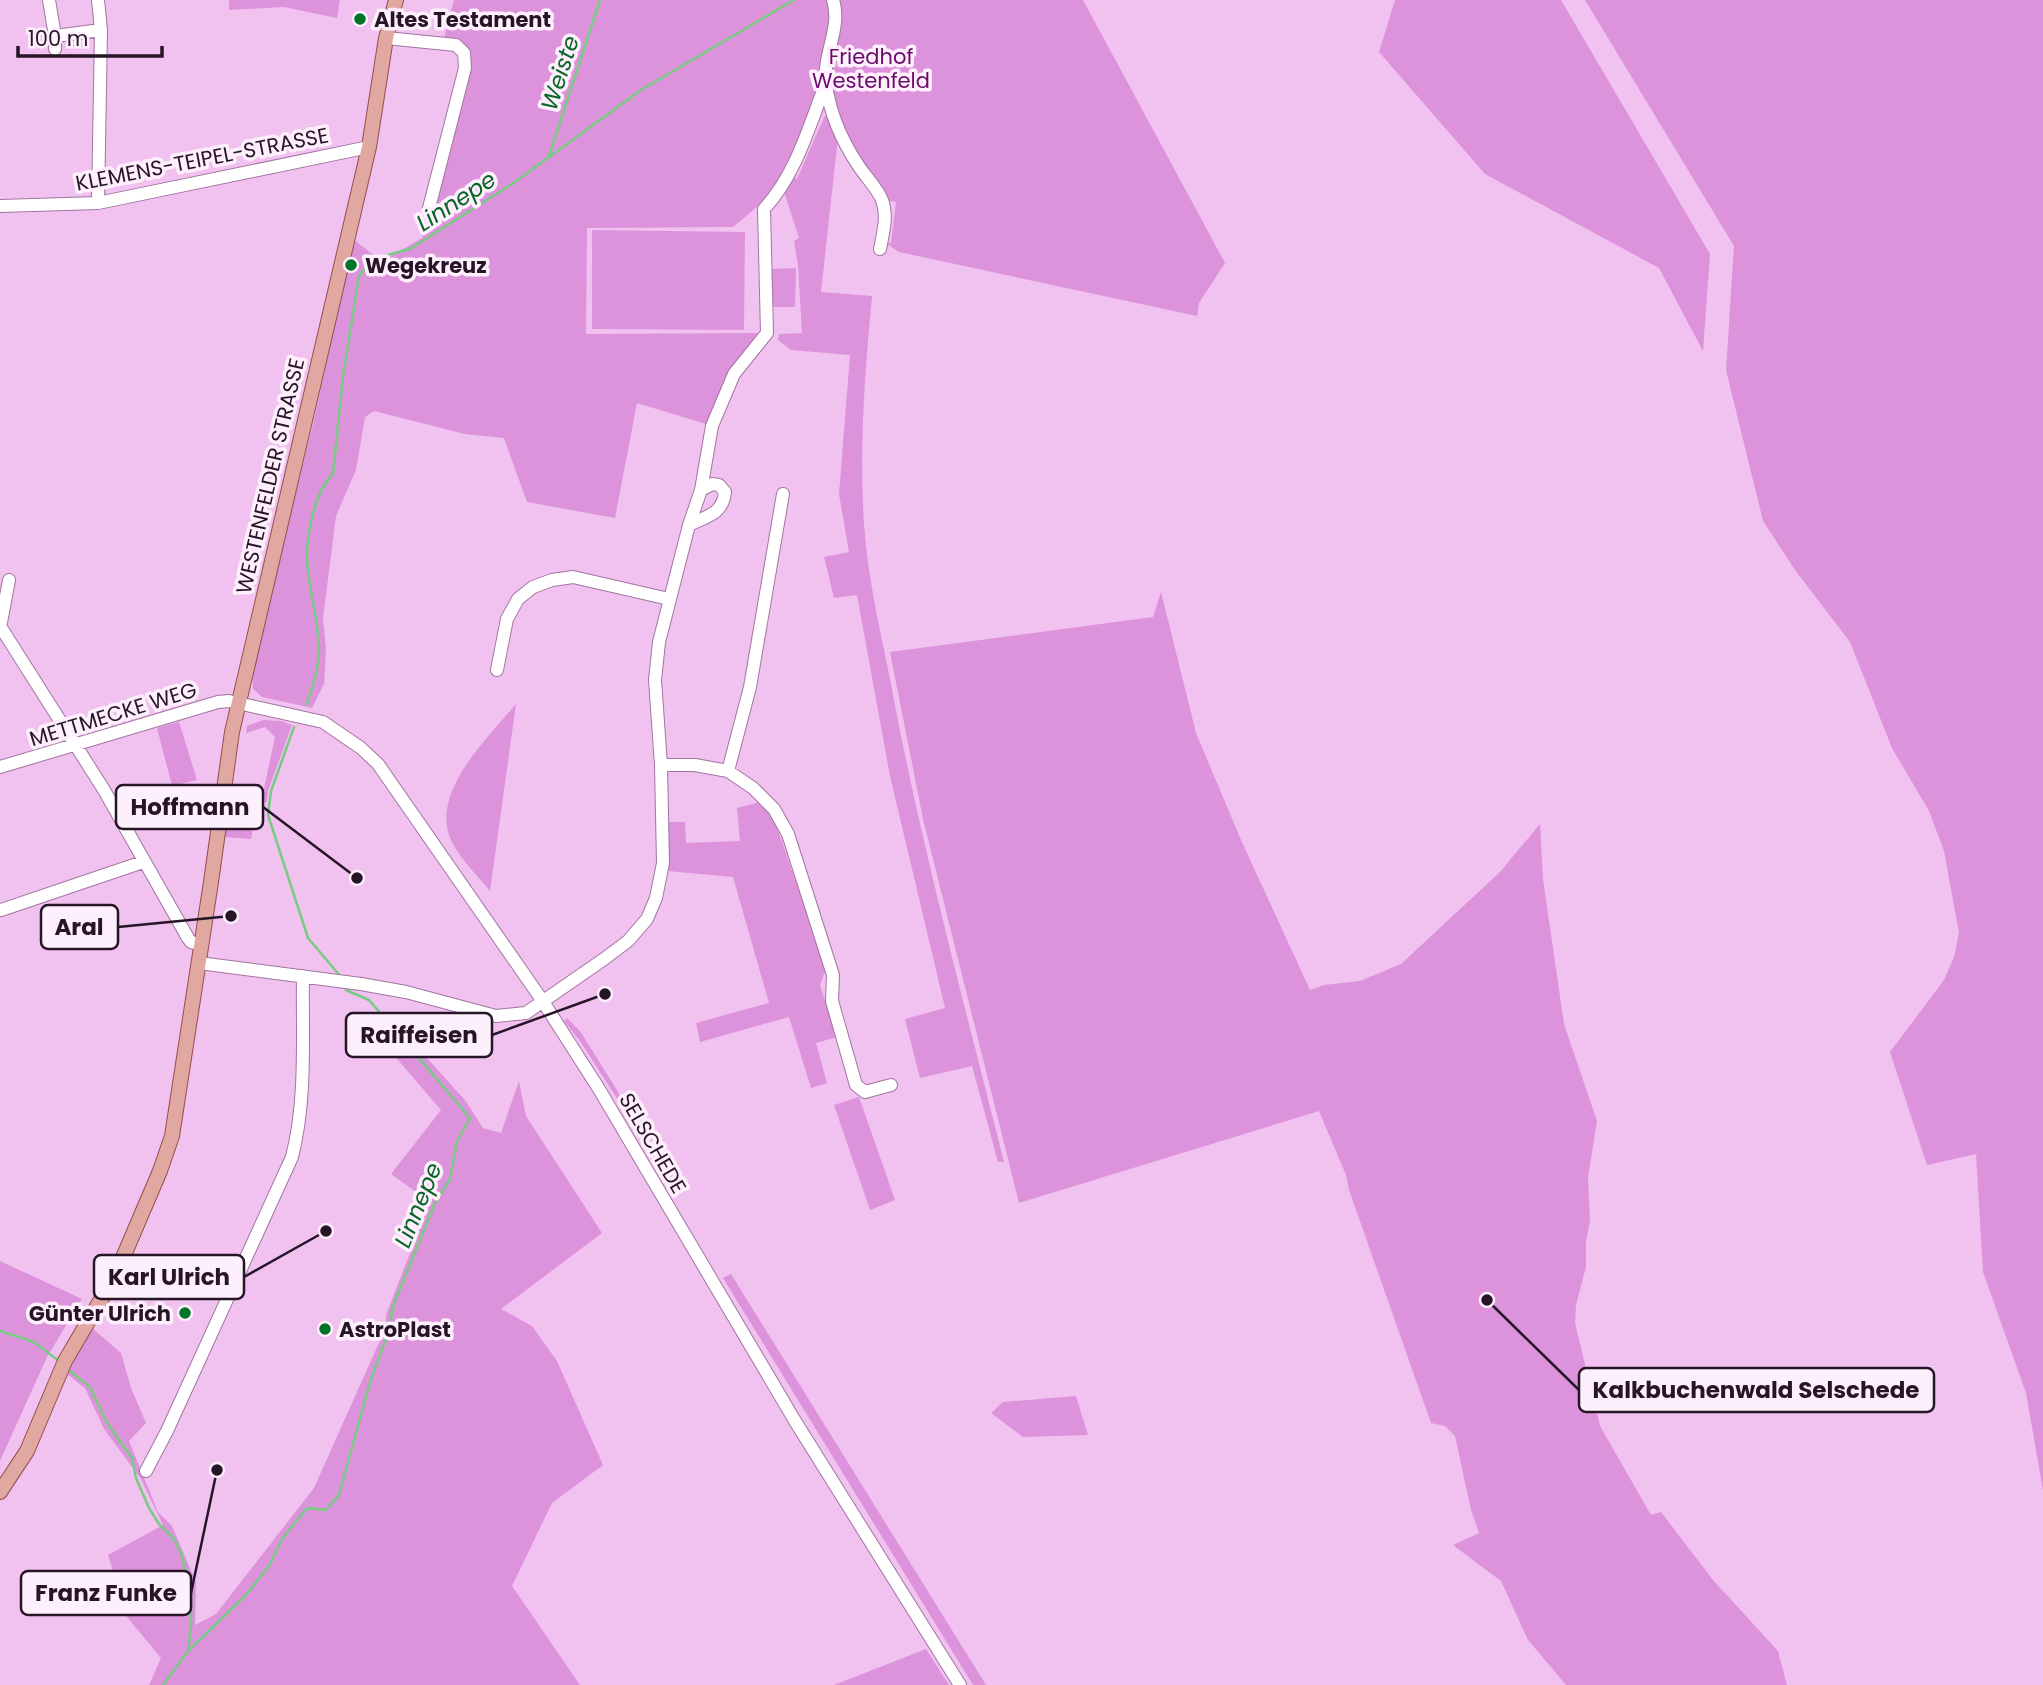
<svg xmlns="http://www.w3.org/2000/svg" width="2043" height="1685" font-family="Poppins,sans-serif">
<style>
.green{fill:#dd92dc}
.lines{fill:none;stroke-linecap:round;stroke-linejoin:round}
.stream{stroke:#78cb82;stroke-width:2.5}
.minor-casing{stroke:#a175a0;stroke-width:14}
.major-casing{stroke:#934e4d;stroke-width:16}
.minor{stroke:#fff;stroke-width:12}
.major{stroke:#e1a7a1;stroke-width:14}
.poi-dot{fill:#027427;stroke:#feeffd;stroke-width:2.5}
.labels{text-anchor:middle;dominant-baseline:central;stroke-width:7;stroke-linejoin:round;paint-order:stroke}
.poi-label{font-size:21px;font-weight:bold;fill:#261526;stroke:#feeffd;text-anchor:start}
.park-label{font-size:21px;fill:#690b6b;stroke:#feeffd}
.street-label{font-size:21px;fill:#261526;stroke:#feeffd}
.water-label{font-size:23px;font-style:italic;fill:#066623;stroke:#feeffd}
.leader{fill:none;stroke:#261526;stroke-width:2.5}
.callout-dot{fill:#261526;stroke:#feeffd;stroke-width:2.5}
.callout{fill:#feeffd;stroke:#261526;stroke-width:2.5}
.callout-label{font-size:23px;text-anchor:middle;font-weight:bold;fill:#261526}
</style>
<rect width="100%" height="100%" fill="#f1c2f0"/>
<path class="green" d="M229 0H340L337 18 284 7 229 10Z
M454 0H831L832 7 823 77 777 190 733 227 587 228 586 334 762 333 709 425 637 403 615 518 527 502 504 438 465 434 374 411 365 417 356 470 336 516 323 618 326 650 324 684 312 708 262 697 253 689 252 667 314 420 353 239 381 261 378 270 383 261 422 238 434 215 471 64 444 38Z
M837 0H1083L1225 263 1199 303 1197 316 899 252 884 242 891 243 896 202 890 201 854 157 830 89Z
M1395 0H1561L1710 254 1703 351 1659 268 1485 174 1379 52Z
M1585 0H2043V1490L2026 1393 1983 1272 1976 1154 1927 1165 1890 1052 1944 980 1954 957 1959 933 1944 851 1929 811 1892 748 1850 642 1795 570 1763 521 1726 370 1734 246Z
M825 115 838 137 821 292 872 296C865 372 859 447 864 523 867 575 880 628 890 679 920 842 964 1002 1004 1162H998L972 1066 920 1078 905 1019 945 1008 890 776 857 595 834 598 824 557 849 552 839 494 850 355 791 350 778 340 779 334 802 333 798 265 794 241 799 238 784 192 791 176 797 179Z
M592 230 745 232 744 330 592 329Z
M796 268 795 307H772L771 269Z
M1161 592 1196 733 1241 840 1310 990 1324 985 1360 981 1401 964 1500 872 1540 824 1543 879 1564 1024 1597 1121 1588 1177 1590 1221 1586 1241V1267L1576 1305 1575 1323 1600 1426 1651 1515 1661 1512 1713 1580 1778 1651 1787 1685H1566L1528 1640 1501 1581 1453 1545 1479 1533 1471 1510 1455 1436 1445 1426 1431 1423 1349 1190 1346 1175 1319 1111 1019 1203 923 819 890 652 1153 617Z
M516 704 490 891C478 876 462 861 453 844 426 795 488 738 516 704Z
M263 720 281 721 292 725 268 791 267 802 261 803 275 737 265 727 246 733 247 726Z
M179 722 197 780 172 786 157 728Z
M229 800 257 804 251 839 225 837Z
M760 802 772 813 826 969 820 985 837 1037 816 1043 827 1083 811 1088 789 1017 700 1042 696 1023 769 1003 733 877 667 871 668 822H685L686 843 740 841 737 808Z
M386 1013 465 1100 483 1128 501 1133 519 1081 526 1116 602 1233 501 1309 532 1326 557 1361 603 1465 552 1503 512 1586 580 1685H149L161 1658 127 1617 108 1555 163 1525 141 1479 104 1429 85 1388 67 1374 92 1328 121 1353 131 1388 146 1423 129 1441 158 1512 172 1526 196 1582 195 1625 216 1614 314 1488 386 1327V1315L430 1202 391 1174 441 1110 380 1039Z
M567 1018 580 1031 635 1119 631 1120 580 1041 564 1021Z
M859 1097 895 1200 870 1210 834 1105Z
M0 1261 82 1299 47 1357 0 1461Z
M731 1274 986 1685H973L723 1278Z
M1076 1396 1088 1435 1023 1437 991 1413 1003 1402Z
M926 1649 949 1685H834Z"/>
<g class="lines">
<path class="stream" d="M549 156 600 0
M307 704C312 687 319 669 319 651 319 623 311 598 308 571 304 544 313 493 333 474L343 376 359 276 367 266 384 256 410 249 512 184 641 90 794 0
M294 727 271 791 268 815 308 938 341 977
M0 1331 34 1342 59 1361
M66 1368 90 1387 107 1423 132 1458 136 1478 149 1508 159 1524 174 1539 181 1553 191 1589V1624L188 1651
M163 1685 188 1651 245 1596 269 1566 282 1539 307 1508 326 1510 339 1495 370 1382 390 1328 392 1309 435 1203 450 1179 457 1141 470 1118 369 1000 346 990 345 986"/>
<g class="minor-casing">
<path id="minor" d="M49 0 55 36
M833 0C842 28 822 55 826 85 830 113 842 141 858 165 865 176 877 188 882 200 888 216 883 233 880 249
M386 38 456 45 464 53 465 68 429 208
M55 49V36L101 30
M98 203 101 30 98 0
M0 206 98 203 369 147
M689 525C707 516 723 514 725 492L719 485 712 484 701 490
M0 626 104 790 188 938 191 942 202 945
M0 628 9 580
M497 670 507 619 518 599 533 587 552 580 573 577 669 599
M661 765H695L728 771 753 788 774 809 788 834 833 975 832 1001 856 1085 865 1092 891 1085
M0 767 218 702 229 701 323 722 361 748 378 764 542 1000 599 1089 795 1421 960 1685
M728 771 750 687 783 494
M1 910 143 862
M199 963 361 984 406 992 496 1016 526 1013 604 959 628 941 647 919 656 898 663 863 661 765 655 680 659 642 689 525 701 490 712 426 734 374 767 333 764 209C796 175 809 126 826 83
M146 1471 167 1431 292 1157C307 1098 302 1036 303 976"/>
</g>
<g class="major-casing">
<path id="major" d="M0 1492 27 1451 65 1361 116 1274 160 1171 172 1136 211 882 232 732 369 147 386 38 396 0"/>
</g>
<use href="#minor" class="minor"/>
<use href="#major" class="major"/>
</g>
<g class="poi-dot">
<circle cx="360" cy="19" r="7"/>
<circle cx="351" cy="265" r="7"/>
<circle cx="185" cy="1313" r="7"/>
<circle cx="325" cy="1329" r="7"/>
</g>
<g class="labels">
<g class="poi-label">
<text x="374" y="19">Altes Testament</text>
<text x="365" y="265">Wegekreuz</text>
<text x="171" y="1313" text-anchor="end">Günter Ulrich</text>
<text x="339" y="1329">AstroPlast</text>
</g>
<g class="park-label">
<text x="871" y="56">Friedhof<tspan x="871" dy="24">Westenfeld</tspan></text>
</g>
<g class="street-label">
<text transform="translate(202 159) rotate(-11)">KLEMENS-TEIPEL-STRASSE</text>
<text transform="translate(270 476) rotate(-77)">WESTENFELDER STRASSE</text>
<text transform="translate(113 714) rotate(-17)">METTMECKE WEG</text>
<text transform="translate(653 1143) rotate(60)">SELSCHEDE</text>
</g>
<g class="water-label">
<text transform="translate(560 73) rotate(-72)">Weiste</text>
<text transform="translate(456 201) rotate(-33)">Linnepe</text>
<text transform="translate(418 1205) rotate(-68)">Linnepe</text>
</g>
</g>
<path class="leader" d="M357 878L263 807M231 916L118 927M605 994L492 1035M326 1231L244 1277M1487 1300L1579 1390M217 1470L191 1593"/>
<g class="callout-dot">
<circle cx="357" cy="878" r="7"/>
<circle cx="231" cy="916" r="7"/>
<circle cx="605" cy="994" r="7"/>
<circle cx="326" cy="1231" r="7"/>
<circle cx="1487" cy="1300" r="7"/>
<circle cx="217" cy="1470" r="7"/>
</g>
<g class="callout">
<rect x="116" y="785" width="147" height="44" rx="7"/>
<rect x="41" y="905" width="77" height="44" rx="7"/>
<rect x="346" y="1013" width="146" height="44" rx="7"/>
<rect x="94" y="1255" width="150" height="44" rx="7"/>
<rect x="1579" y="1368" width="355" height="44" rx="7"/>
<rect x="21" y="1571" width="170" height="44" rx="7"/>
</g>
<g class="callout-label">
<text x="190" y="815">Hoffmann</text>
<text x="79" y="935">Aral</text>
<text x="419" y="1043">Raiffeisen</text>
<text x="169" y="1285">Karl Ulrich</text>
<text x="1756" y="1398">Kalkbuchenwald Selschede</text>
<text x="106" y="1601">Franz Funke</text>
</g>
<path d="M18 46v10h144v-10" fill="none" stroke="#261526" stroke-width="3.5"/>
<text x="28" y="46" font-size="21" fill="#261526" stroke="#feeffd" stroke-width="5" paint-order="stroke">100 m</text>
</svg>
